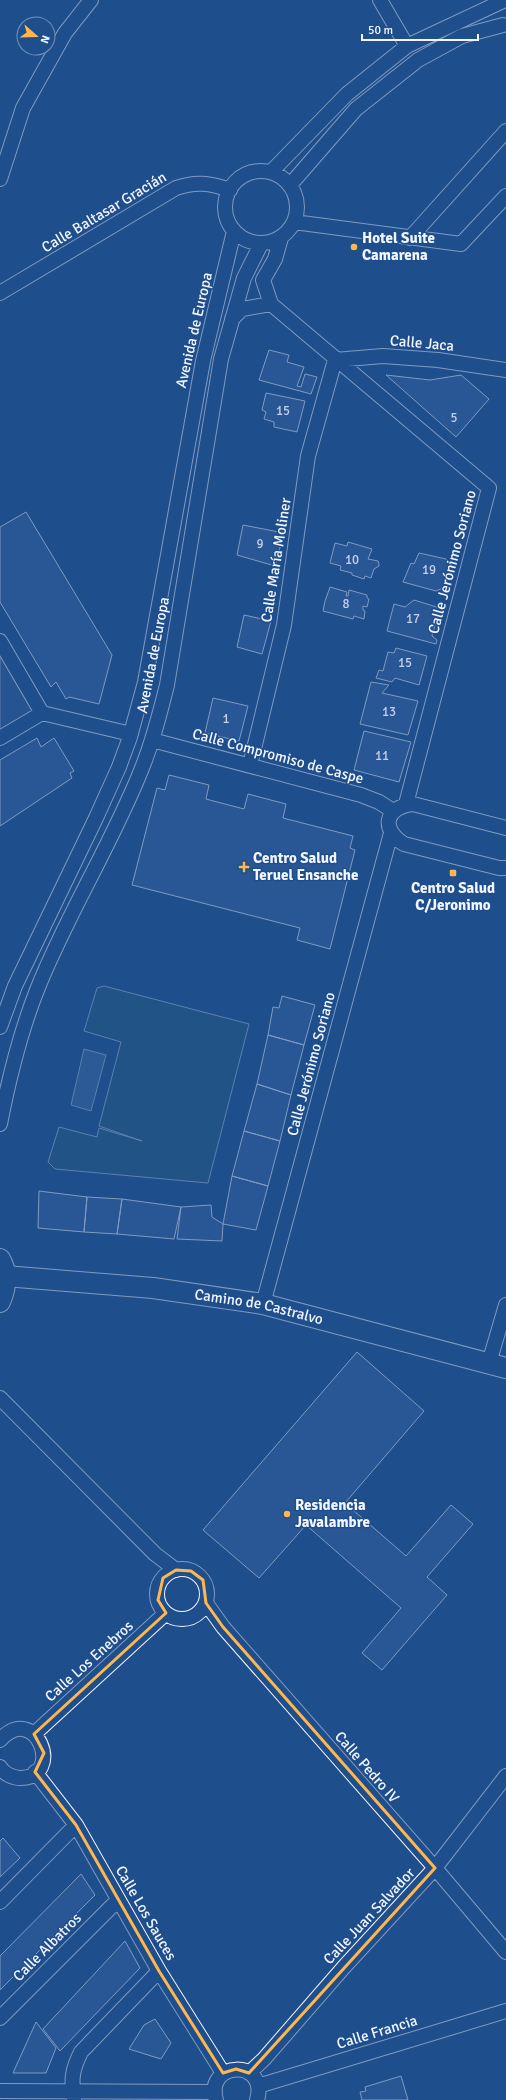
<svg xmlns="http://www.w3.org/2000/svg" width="506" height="2100" font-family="Signika,sans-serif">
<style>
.green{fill:#245a82;stroke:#a8bbd7}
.parking{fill:#305b95;stroke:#a8bbd7}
.water{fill:#3b69a3;stroke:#a8bbd7}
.building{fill:#3563a3;stroke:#f2f6ff}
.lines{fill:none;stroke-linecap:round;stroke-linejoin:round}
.street-casing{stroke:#f2f6ff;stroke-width:16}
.secondary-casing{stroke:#f2f6ff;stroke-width:22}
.street{stroke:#1f4e8c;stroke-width:14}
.secondary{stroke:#1f4e8c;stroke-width:20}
.marked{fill:none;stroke:#ffb74d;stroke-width:3;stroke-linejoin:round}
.poi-dot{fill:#ffb74d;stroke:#1f4e8c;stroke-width:1.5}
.labels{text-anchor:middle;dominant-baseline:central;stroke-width:3;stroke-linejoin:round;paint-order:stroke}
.number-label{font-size:13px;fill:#c3d1e8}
.street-label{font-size:15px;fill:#f2f6ff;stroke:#1f4e8c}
.poi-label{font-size:15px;font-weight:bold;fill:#f2f6ff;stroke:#1f4e8c;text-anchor:start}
</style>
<rect width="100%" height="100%" fill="#1f4e8c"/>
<path class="green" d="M104 986 249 1024 208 1183 55 1169 48 1162 59 1127 97 1137 99 1128 142 1141 99 1126 121 1042 84 1031 97 988Z"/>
<path class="parking" d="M0 641 42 713 0 738Z"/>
<path class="water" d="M84 1049 106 1055 91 1111 71 1105Z"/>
<path class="building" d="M269 350 289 355 287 362 304 367 297 386 301 387 305 374 317 377 311 394 259 380Z
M386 375 430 380 461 375 489 399 456 437Z
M266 393 305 401 297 432 274 427V422L264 419 266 412 262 410Z
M26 512 112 655 99 704 69 697 66 699 56 682 51 687 0 602V527Z
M243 525 284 533 275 566 237 555Z
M348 542 372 549 368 559 378 561 379 564V566L374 569 371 578 365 576 364 579 352 575V573L340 570 341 566 330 563 335 543 347 546Z
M419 553 446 559 449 566 443 588 436 591 403 582 411 563 414 564Z
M330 587 347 592 346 596H348L349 590 367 595V598L369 599 367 607 363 606V610L365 611 364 619 354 616 353 619 323 611 325 601Z
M414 600 440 608 432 636 437 640 436 644 387 631 394 604 405 607Z
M244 615 271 621 262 654 237 647Z
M396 648 427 656 419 685 395 678 392 682 376 678 379 670 383 671 388 652 394 653Z
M371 682 389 685 382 693 418 701 408 735 360 724Z
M213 698 248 706 239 741 205 733Z
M364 731 411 742 399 782 354 770Z
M37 738 41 747 54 738 74 771 70 773 72 778 0 826V760Z
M169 775 209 785 206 799 244 809 248 794 286 804 283 818 353 836 350 848 355 850 330 949 297 940 300 928 132 885 157 788 165 790Z
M282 996 315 1005 304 1045 268 1035 273 1007 279 1008Z
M268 1035 304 1045 291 1095 257 1084Z
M257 1084 291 1095 280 1141 244 1131Z
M244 1131 280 1141 268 1186 232 1176Z
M232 1176 268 1186 256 1230 223 1224Z
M39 1191 87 1197 84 1232 38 1228Z
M87 1197 122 1199 117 1234 84 1232Z
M122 1199 181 1207 174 1239 117 1234Z
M211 1205 212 1217 223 1224 222 1241 177 1239 181 1207Z
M357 1352 424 1411 345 1503 406 1556 451 1505 473 1524 427 1577 447 1595 382 1670 362 1653 401 1608 306 1525 259 1578 203 1530Z
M3 1838 20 1858 0 1877V1841Z
M81 1874 95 1895 0 1990V1956Z
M125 1941 140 1968 60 2051 43 2029Z
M155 2019 171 2043 161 2059 129 2049 144 2025Z
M36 2022 56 2048 46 2073H13Z
M401 2076 408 2100H362L360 2092 366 2091 365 2087Z"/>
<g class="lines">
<g class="street-casing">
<path id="street" d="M380 0 407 46
M225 207a36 36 0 1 1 72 0a36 36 0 1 1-72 0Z
M271 172 347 94 407 46 503 1
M0 179 23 108 65 33 91 0
M290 185 356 109 418 60 462 36 503 25
M294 222 461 244 506 196
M281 238 275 259 263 280 271 304 489 488 406 804
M410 238 506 131
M0 293 176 188C196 181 210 183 230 190
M232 319 242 309 271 304
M0 641 42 713
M0 738 42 713 131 734
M152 740 361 795 379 802 393 811
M250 765 284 625 308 456 335 360 383 356 438 360 506 370
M506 828 413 804C385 807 380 829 404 844L499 868H506
M0 1027 15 986 96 818 119 767 130 737 145 682 203 361 234 231
M0 1124C9 1078 20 1033 37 990 67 914 112 844 142 768 153 741 160 713 167 685L221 359 244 278 261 244
M263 1304 391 833
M489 1363 506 1305
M0 1398 155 1554 176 1570
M157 1594a25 25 0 1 1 50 0a25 25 0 1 1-50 0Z
M206 1603 223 1627 435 1868 506 1952
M34 1734 166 1613
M0 1740C36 1701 65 1777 21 1778 13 1778 4 1774 0 1767
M35 1772 76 1825 159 1971 223 2073
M0 1902 76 1825
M0 2018 118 1900
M249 2073 264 2059 344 1967 435 1868 506 1776
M258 2086 506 2011
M0 2091 215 2092
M74 2100C71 2079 72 2070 81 2052L159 1971
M216 2100C204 2061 269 2058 257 2100"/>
</g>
<g class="secondary-casing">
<g id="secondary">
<path d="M0 1259C8 1273 6 1288 0 1302"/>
<path id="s1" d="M5 1276 153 1288 263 1304 506 1368"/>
</g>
</g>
<use href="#street" class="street"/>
<use href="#secondary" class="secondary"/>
</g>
<path d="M0 0H506V2100H0ZM176 1570 191 1571 203 1580 206 1603 223 1627 435 1868 249 2073 236 2069 223 2073 159 1971 76 1825 35 1772 44 1753 34 1734 166 1613 158 1600 163 1578Z" fill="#1f4e8c" fill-opacity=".55" fill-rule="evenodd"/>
<path class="marked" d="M176 1570 191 1571 203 1580 206 1603 223 1627 435 1868 249 2073 236 2069 223 2073 159 1971 76 1825 35 1772 44 1753 34 1734 166 1613 158 1600 163 1578Z"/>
<g class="poi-dot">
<circle cx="354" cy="247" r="4"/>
<path d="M242 861h4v4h4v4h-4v4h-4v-4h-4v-4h4z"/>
<rect x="449" y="869" width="8" height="8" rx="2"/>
<circle cx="287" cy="1514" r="4"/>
</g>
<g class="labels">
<g class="number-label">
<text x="283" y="411">15</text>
<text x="454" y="418">5</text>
<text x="260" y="544">9</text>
<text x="352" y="560">10</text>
<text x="429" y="570">19</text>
<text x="346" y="604">8</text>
<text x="413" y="619">17</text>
<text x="405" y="663">15</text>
<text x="389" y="712">13</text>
<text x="226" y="719">1</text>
<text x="382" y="756">11</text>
</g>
<g class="street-label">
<text transform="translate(104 212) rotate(-31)">Calle Baltasar Gracián</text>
<text transform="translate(194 330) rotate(-77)">Avenida de Europa</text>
<text transform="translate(422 343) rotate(5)">Calle Jaca</text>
<text transform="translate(276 560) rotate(-81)">Calle María Moliner</text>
<text transform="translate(452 562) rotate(-75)">Calle Jerónimo Soriano</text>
<text transform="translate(153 655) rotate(-79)">Avenida de Europa</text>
<text transform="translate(278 756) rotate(15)">Calle Compromiso de Caspe</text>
<text transform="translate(311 1064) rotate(-75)">Calle Jerónimo Soriano</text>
<text stroke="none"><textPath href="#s1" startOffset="256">Camino de Castralvo</textPath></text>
<text transform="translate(89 1661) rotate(-42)">Calle Los Enebros</text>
<text transform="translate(367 1767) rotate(49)">Calle Pedro IV</text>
<text transform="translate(146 1913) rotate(60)">Calle Los Sauces</text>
<text transform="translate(369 1916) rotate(-47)">Calle Juan Salvador</text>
<text transform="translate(47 1947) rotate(-45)">Calle Albatros</text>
<text transform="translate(377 2032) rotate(-17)">Calle Francia</text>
</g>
<g class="poi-label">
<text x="362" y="238">Hotel Suite<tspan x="362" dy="17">Camarena</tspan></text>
<text x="253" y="858">Centro Salud<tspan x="253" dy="17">Teruel Ensanche</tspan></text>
<text x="453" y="888" text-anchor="middle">Centro Salud<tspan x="453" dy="17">C/Jeronimo</tspan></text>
<text x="295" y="1505">Residencia<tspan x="295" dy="17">Javalambre</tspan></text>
</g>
</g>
<g transform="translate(36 36) rotate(110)"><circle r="19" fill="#1f4e8c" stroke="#7391ba"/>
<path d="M0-3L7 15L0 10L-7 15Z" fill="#ffb74d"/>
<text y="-6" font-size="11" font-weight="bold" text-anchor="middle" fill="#f2f6ff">N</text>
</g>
<path d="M362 34v6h116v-6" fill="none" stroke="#f2f6ff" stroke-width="2"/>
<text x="368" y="34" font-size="12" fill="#f2f6ff" stroke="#1f4e8c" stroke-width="3" paint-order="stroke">50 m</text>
</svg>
